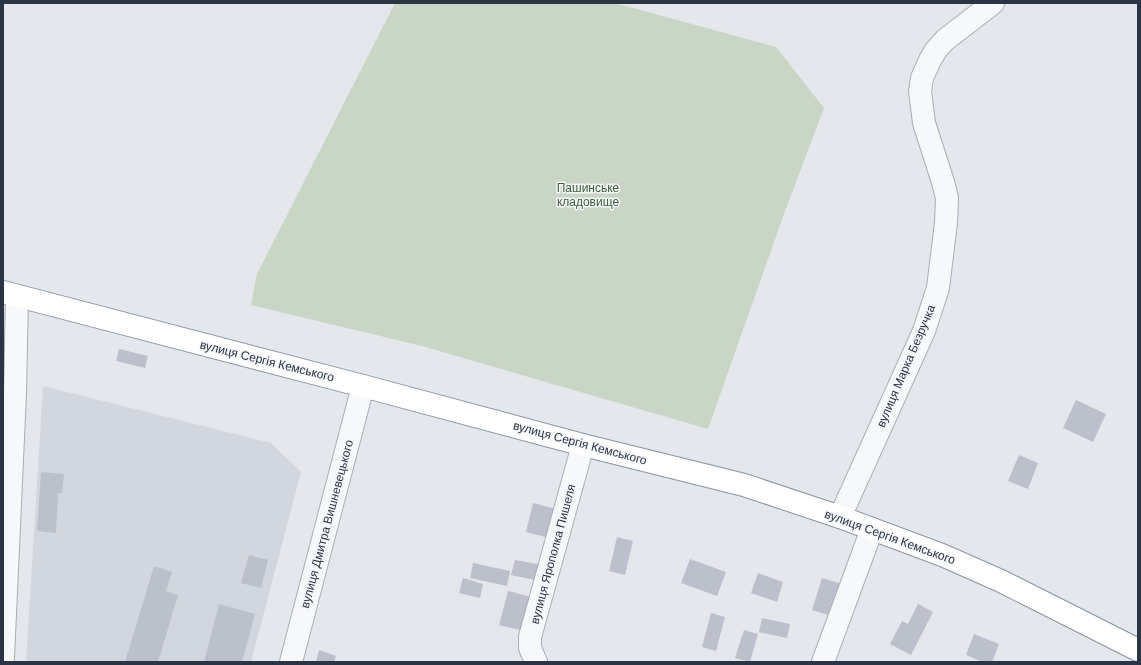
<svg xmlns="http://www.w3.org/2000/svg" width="1141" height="665" font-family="'DM Sans',sans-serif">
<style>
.built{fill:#d2d6de}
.green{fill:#c9d6c5}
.building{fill:#bbc0ca}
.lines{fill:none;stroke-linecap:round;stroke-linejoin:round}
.minor-casing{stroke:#a9aeb7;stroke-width:24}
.trunk-casing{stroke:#8b94a3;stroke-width:24}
.minor{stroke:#f7f8fa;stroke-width:22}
.trunk{stroke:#fff;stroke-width:22}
.labels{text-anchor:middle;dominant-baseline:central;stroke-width:3;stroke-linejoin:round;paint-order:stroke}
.park-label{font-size:12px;fill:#3f6138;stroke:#f4f6f9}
.street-label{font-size:12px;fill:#2b3445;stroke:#f4f6f9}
</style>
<rect width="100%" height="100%" fill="#e4e7ec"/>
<path class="built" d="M43 386 271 443 301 472 251 662H26Z"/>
<path class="green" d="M395 3H615L776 47 824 108 785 211 708 429 422 346 251 305 257 274Z"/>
<path class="building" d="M119 349 148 356 145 368 116 361Z
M1076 400 1106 414 1093 442 1063 428Z
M1019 455 1038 463 1028 489 1008 481Z
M41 472 64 474 62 493H58L56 533 37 531Z
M533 503 560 510 553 539 526 532Z
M617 537 633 541 625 575 609 571Z
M249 555 268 560 261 588 241 583Z
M690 559 726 572 717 596 681 583Z
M515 560 543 565 540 581 511 575Z
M473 563 510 571 507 586 470 578Z
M154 566 172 572 166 591 178 595 158 662H125Z
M758 573 783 582 777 602 751 593Z
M463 578 483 584 480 598 459 593Z
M822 578 842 584 832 616 812 610Z
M508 591 532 597 524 631 499 625Z
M219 604 255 614 242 662H204Z
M918 604 933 612 911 655 890 644 902 621 908 624Z
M711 613 725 617 716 651 702 647Z
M762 618 790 624 787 638 759 632Z
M744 630 758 634 750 662 735 658Z
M974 634 999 644 992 662H983L966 655Z
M319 650 336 656 334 662H316Z"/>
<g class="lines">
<g class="minor-casing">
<path id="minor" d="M840 517 924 331 938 288 946 223 947 198 943 182 924 123 920 91 922 78 930 60 936 50 945 40 993 3
M3 658 15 394 17 296
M291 662 363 386
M536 662 530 648V637L583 445
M823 662 872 529"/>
</g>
<g class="trunk-casing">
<path id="trunk" d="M3 292 363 386 583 445 744 485 840 517 942 555 1001 581 1138 650"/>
</g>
<use href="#minor" class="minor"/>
<use href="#trunk" class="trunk"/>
</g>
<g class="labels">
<g class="park-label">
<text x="588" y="188">Пашинське<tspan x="588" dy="14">кладовище</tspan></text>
</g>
<g class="street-label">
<text transform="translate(267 361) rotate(14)">вулиця Сергія Кемського</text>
<text transform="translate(906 366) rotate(-67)">вулиця Марка Безручка</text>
<text transform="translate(580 443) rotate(15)">вулиця Сергія Кемського</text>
<text transform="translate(327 524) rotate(-75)">вулиця Дмитра Вишневецького</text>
<text transform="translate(890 537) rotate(20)">вулиця Сергія Кемського</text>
<text transform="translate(553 554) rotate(-75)">вулиця Ярополка Пишеля</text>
</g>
</g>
<rect width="1141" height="665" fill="none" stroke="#2b3445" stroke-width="8"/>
</svg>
